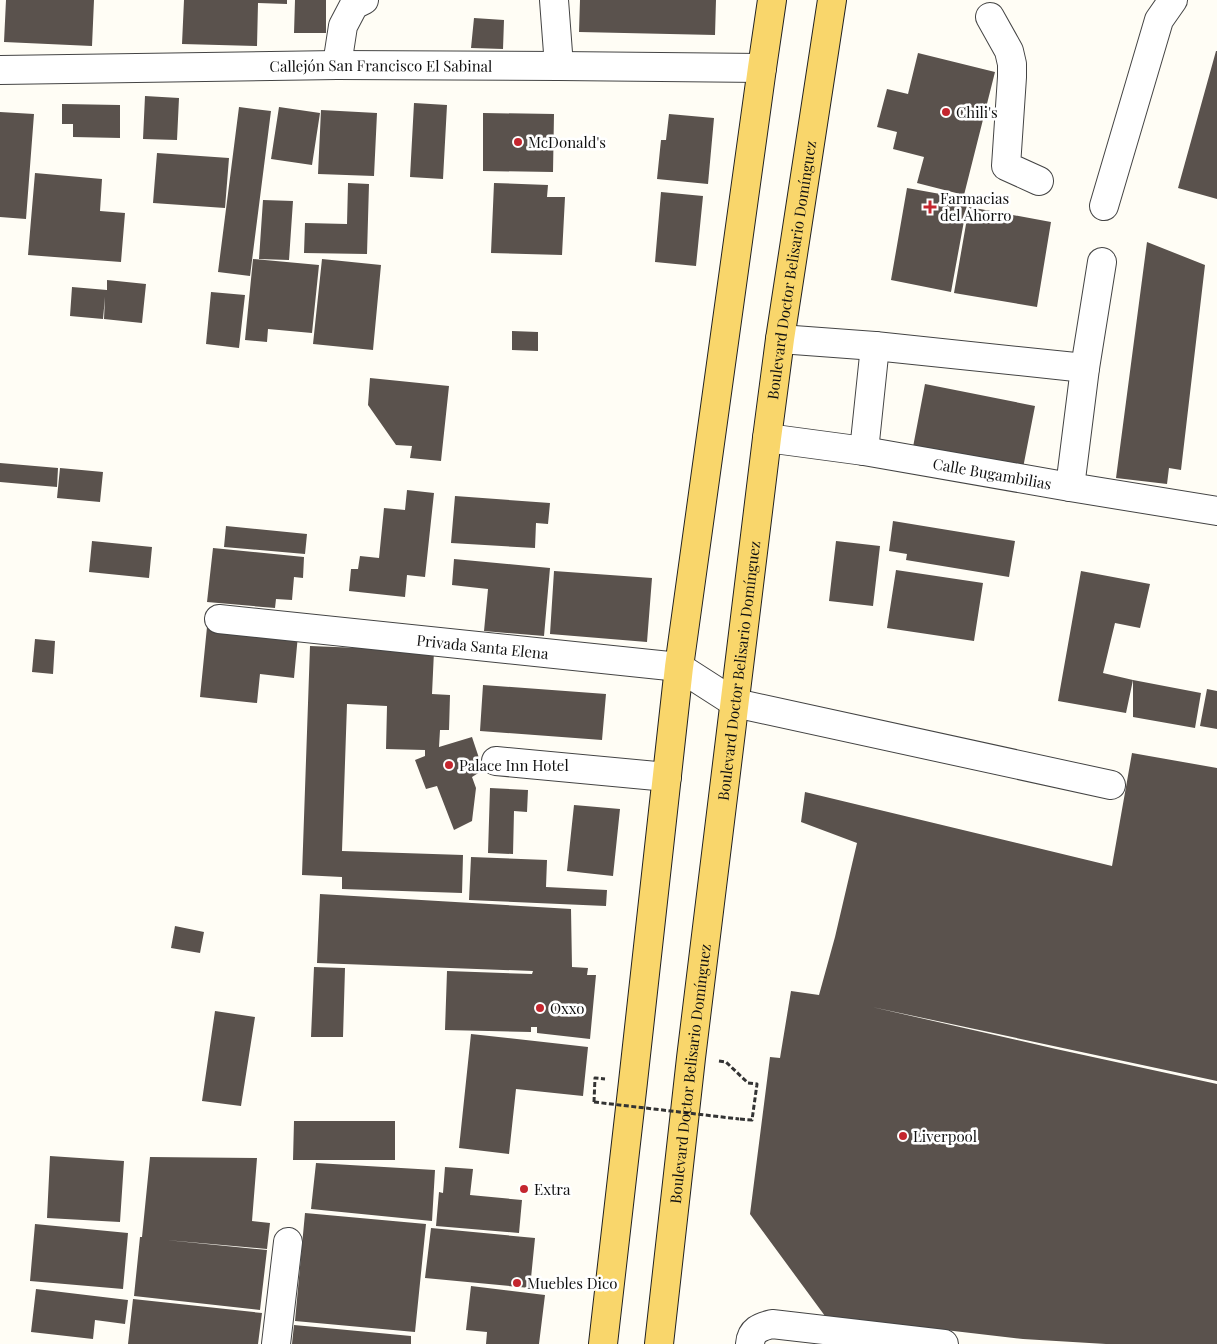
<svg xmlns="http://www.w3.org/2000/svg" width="1217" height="1344" font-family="'Playfair Display',serif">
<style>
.building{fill:#5a524d}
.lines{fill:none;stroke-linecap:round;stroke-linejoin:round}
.minor-casing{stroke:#444;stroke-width:30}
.major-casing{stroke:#222;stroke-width:30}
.path{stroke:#333;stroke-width:3;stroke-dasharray:5 2.5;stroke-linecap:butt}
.minor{stroke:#fff;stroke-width:28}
.major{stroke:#f9d66b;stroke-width:28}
.path-bridge{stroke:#333;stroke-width:3;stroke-dasharray:5 2.5;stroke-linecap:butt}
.poi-dot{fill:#c4262e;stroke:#fff;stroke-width:2}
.labels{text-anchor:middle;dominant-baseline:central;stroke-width:5;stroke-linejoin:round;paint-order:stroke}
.street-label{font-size:15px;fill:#111;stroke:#fff}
.poi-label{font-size:15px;fill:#111;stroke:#fff;text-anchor:start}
</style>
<rect width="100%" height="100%" fill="#fffdf5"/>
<path class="building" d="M6 0H94L92 46 4 42Z
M184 0H287V4L258 3 257 46 182 44Z
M295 0H326V33H294Z
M580 0H716L715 35 579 32Z
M474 18 504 20 503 49 471 48Z
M1216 51H1217V199L1178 188Z
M918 53 995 72 964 195 917 183 924 157 893 149 897 132 877 127 887 89 908 94Z
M145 96 179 98 177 140 143 139Z
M414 103 447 105 443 179 410 177Z
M62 104 120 105V138L73 137V124H62Z
M239 107 271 111 250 276 218 272Z
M279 107 320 113 312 165 271 159Z
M321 110 377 113 374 176 318 174Z
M0 112 34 114 26 219 0 217Z
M483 113 554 114 553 172 483 171Z
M669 114 714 118 708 184 657 179 661 140H666Z
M157 153 229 158 225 208 153 203Z
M35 173 102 179 100 211 125 213 121 262 28 255Z
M348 183 369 184 367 254 304 253 305 223 347 224Z
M494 183 548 185 547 197H565L562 255 491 253Z
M907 188 968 199 951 292 891 280Z
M661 192 703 196 696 266 655 262Z
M263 200 293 201 289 260 259 259Z
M969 207 1051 222 1037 307 954 293Z
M1147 242 1205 265 1181 470 1169 468 1167 484 1116 478Z
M253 259 319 265 312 333 268 329 267 342 245 340Z
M322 259 381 265 373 350 313 344Z
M107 280 146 284 142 323 104 319 105 297 103 319 70 316 72 287 107 290Z
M211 292 245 295 239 348 206 344Z
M512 331 538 332V351L512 350Z
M370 378 449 386 441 461 410 458 412 446 396 445 368 405Z
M925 384 1035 406 1023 468 913 447Z
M0 463 58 468 57 487 0 482Z
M60 468 103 472 100 502 57 498Z
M407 490 434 493 425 577 407 575 405 597 349 591 351 569H358L360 556 379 558 384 508 405 510Z
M455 496 550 503 548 524 536 523 535 548 451 543Z
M893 521 1015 541 1009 577 906 560 907 554 889 551Z
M226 526 307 534 305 554 224 547Z
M92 541 152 547 149 578 89 572Z
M836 541 880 546 873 606 829 601Z
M213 548 304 557 303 578 294 577 292 600 276 599 275 608 207 602Z
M454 559 550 568 544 636 484 631 488 589 452 585Z
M896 570 983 583 974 641 887 628Z
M554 571 652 578 647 642 550 634Z
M1081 571 1150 584 1140 628 1115 623 1103 673 1133 680 1201 693 1195 728 1133 717V680L1126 713 1058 701Z
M207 627 298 635 294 678 260 674 257 703 200 697Z
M35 639 55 641 53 674 32 672Z
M310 646 434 651 432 694 450 695 449 730H440L439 747 472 737 483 770 472 777 476 788 472 821 454 830 437 786 426 789 415 760 425 756V750L386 749 387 706 347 704 342 851 463 855 462 893 342 889V877L302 875Z
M483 685 606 694 602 740 480 731Z
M1207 689 1217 691V729L1200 726Z
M1132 753 1217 768V1081L872 1007 1056 1049 1217 1084V1344H1106L1023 1339 825 1316 750 1214 770 1057 780 1058 791 991 819 995 835 937 857 843 801 822 805 792 1112 866Z
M490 788 528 790 527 812 514 811 513 854 488 853Z
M574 805 620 809 613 876 567 871Z
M471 857 547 860 546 887 607 890 606 906 469 900Z
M320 894 571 909 572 967 588 968 587 975H596L590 1039 537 1033V1027H531V1032L445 1030 447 971 532 974 533 971 317 963Z
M175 926 204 932 200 953 171 948Z
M314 967 345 968 343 1037H311Z
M215 1011 255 1017 241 1106 202 1101Z
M471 1034 588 1047 583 1096 516 1089 509 1154 459 1148Z
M294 1121H395V1160H293Z
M50 1156 124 1161 120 1222 47 1218Z
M150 1157 257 1158 252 1221 270 1223 267 1249 166 1240 267 1250 260 1310 134 1296 140 1237H142Z
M316 1163 435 1170 432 1221 311 1209Z
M445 1167 473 1169 470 1195 522 1200 519 1233 436 1226 439 1192 443 1193Z
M305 1213 426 1224 415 1332 295 1321Z
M35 1224 128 1233 123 1289 30 1281Z
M431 1228 535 1238 530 1288 425 1278Z
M471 1286 545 1295 539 1344H486L487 1332 466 1330Z
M36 1289 128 1300 125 1324 95 1320 93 1339 31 1332Z
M133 1299 262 1313 258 1344H128Z
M294 1325 411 1336V1344H292Z"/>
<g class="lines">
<g class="minor-casing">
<g id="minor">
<path d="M554 0 559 66"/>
<path d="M990 17 1009 51 1012 64V77L1006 166 1039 181"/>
<path d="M337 65 343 26 354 5 364 0"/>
<path id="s1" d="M0 70 337 65 559 66 762 68"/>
<path d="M1104 206 1159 20 1173 0"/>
<path d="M780 339 875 346 1085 368"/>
<path id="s2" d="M767 438 864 451 1070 487 1217 511"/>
<path d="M864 451 875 346"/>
<path d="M1070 487 1085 368 1102 262"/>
<path id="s3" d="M219 619 679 667 735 703 1111 785"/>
<path d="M496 761 667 777"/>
<path d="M276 1344 288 1242"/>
<path d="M750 1344C751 1330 760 1327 772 1324L944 1344"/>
</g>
</g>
<g class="major-casing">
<g id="major">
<path d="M603 1344 633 1082 679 667 762 68 772 0"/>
<path id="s4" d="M659 1344 691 1058 767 438 780 339 832 0"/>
</g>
</g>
<path class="path" d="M719 1061 726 1062 748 1083 757 1084 752 1120 739 1119
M594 1102 595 1078 605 1079"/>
<use href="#minor" class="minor"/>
<use href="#major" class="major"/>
<path class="path-bridge" d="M594 1102 739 1119"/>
</g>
<g class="poi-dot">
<circle cx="946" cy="112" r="5"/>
<circle cx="518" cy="142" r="5"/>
<path d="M927.5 199.5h5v5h5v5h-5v5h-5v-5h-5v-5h5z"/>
<circle cx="449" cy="765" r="5"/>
<circle cx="540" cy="1008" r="5"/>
<circle cx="903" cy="1136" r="5"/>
<circle cx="524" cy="1189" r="5"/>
<circle cx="517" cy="1283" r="5"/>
</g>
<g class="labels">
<g class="street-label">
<text stroke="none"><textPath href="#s1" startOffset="381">Callejón San Francisco El Sabinal</textPath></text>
<text stroke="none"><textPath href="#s4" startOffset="1082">Boulevard Doctor Belisario Domínguez</textPath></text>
<text stroke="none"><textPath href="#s2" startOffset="228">Calle Bugambilias</textPath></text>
<text stroke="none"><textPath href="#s3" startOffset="265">Privada Santa Elena</textPath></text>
<text stroke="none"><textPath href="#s4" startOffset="678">Boulevard Doctor Belisario Domínguez</textPath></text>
<text stroke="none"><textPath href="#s4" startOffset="272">Boulevard Doctor Belisario Domínguez</textPath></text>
</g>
<g class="poi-label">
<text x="956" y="112">Chili's</text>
<text x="528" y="142">McDonald's</text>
<text x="940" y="198">Farmacias<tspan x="940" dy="17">del Ahorro</tspan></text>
<text x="459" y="765">Palace Inn Hotel</text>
<text x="550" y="1008">Oxxo</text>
<text x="913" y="1136">Liverpool</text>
<text x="534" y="1189">Extra</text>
<text x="527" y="1283">Muebles Dico</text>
</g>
</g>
</svg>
